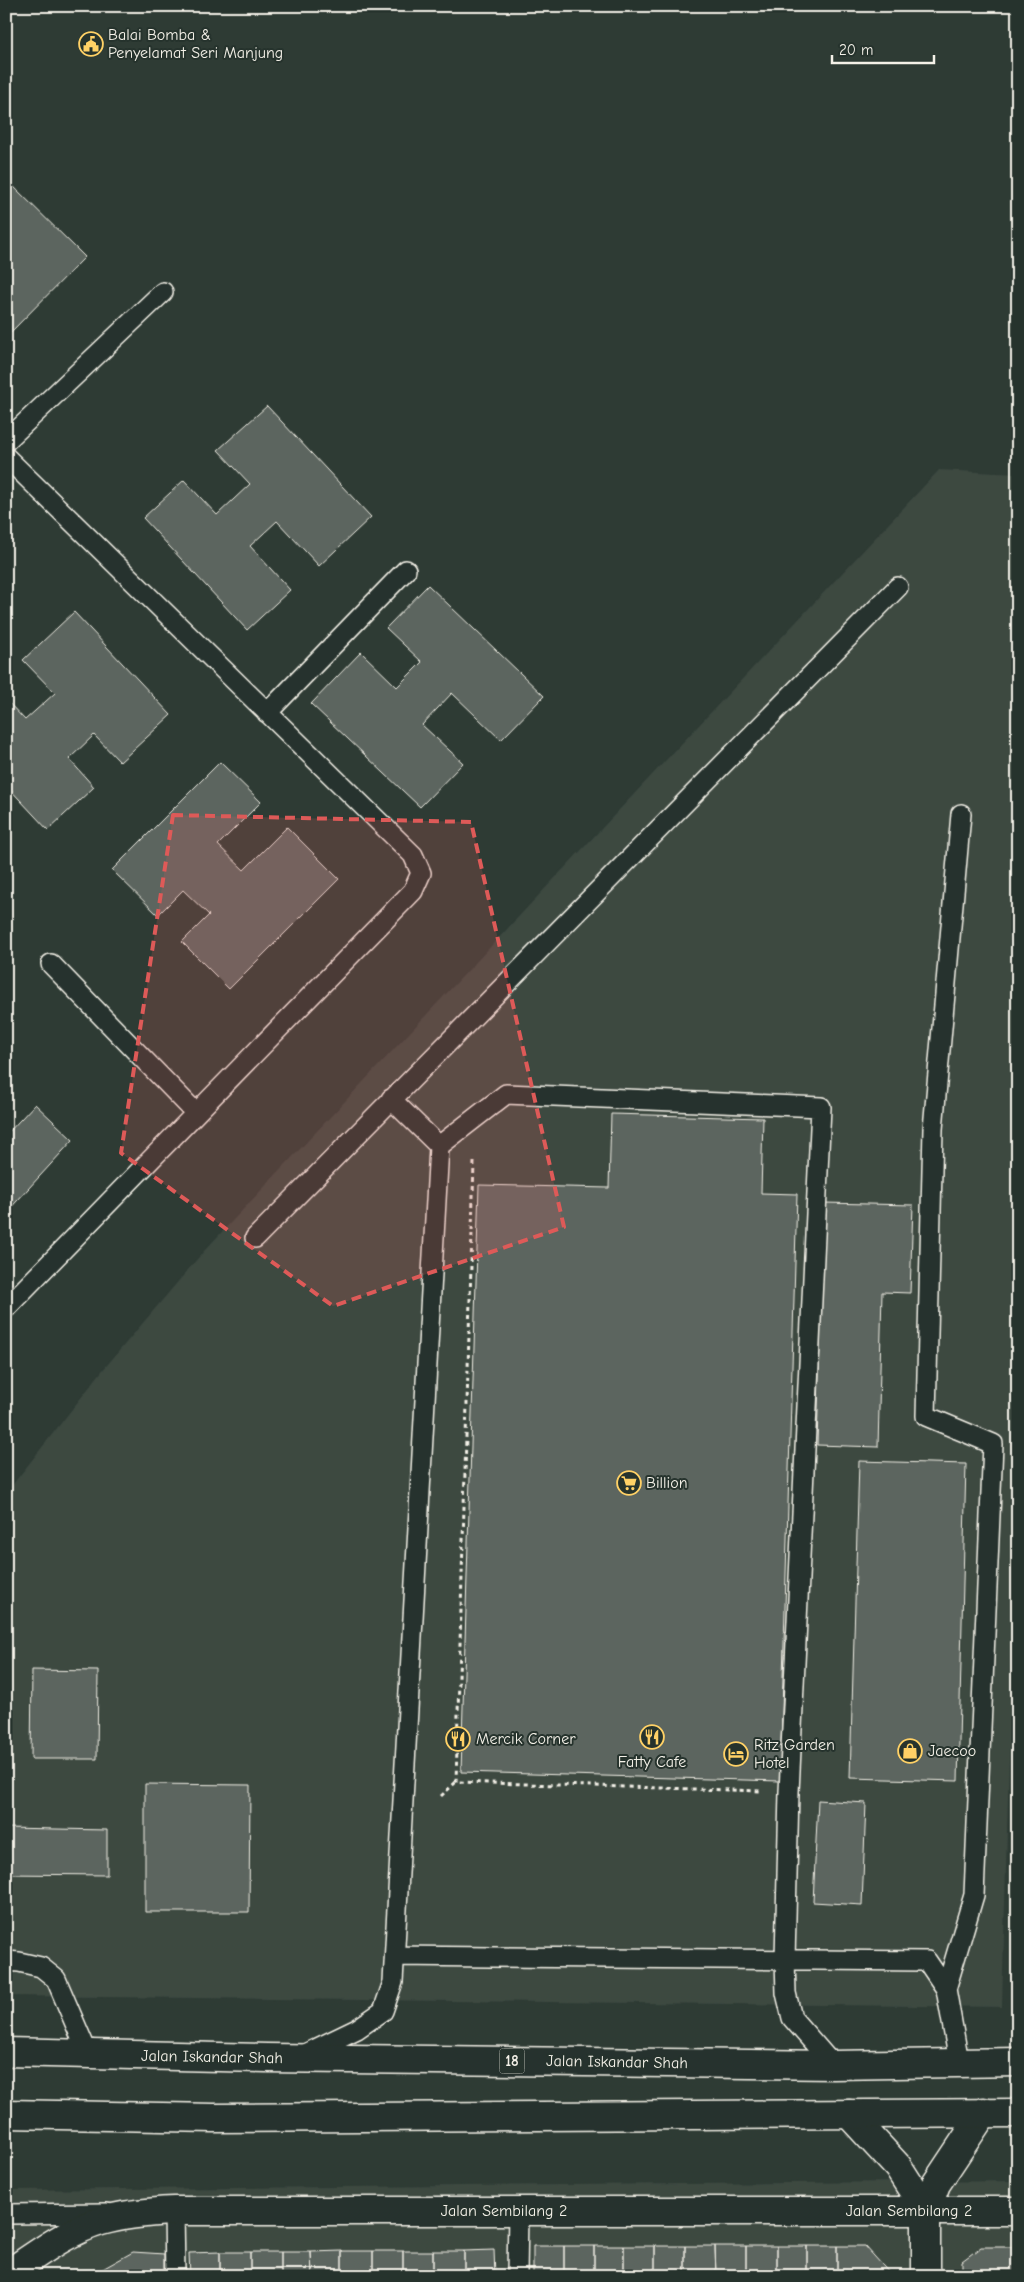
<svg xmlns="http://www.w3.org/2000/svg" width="1024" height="2282" font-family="'Comic Neue',sans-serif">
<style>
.built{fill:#3c4841}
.building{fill:#5c655e;stroke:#f4f1e8}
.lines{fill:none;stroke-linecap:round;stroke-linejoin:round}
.lane-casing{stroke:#f4f1e8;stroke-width:22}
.street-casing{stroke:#f4f1e8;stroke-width:31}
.primary-casing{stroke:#f4f1e8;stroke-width:31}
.path{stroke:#f4f1e8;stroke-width:3;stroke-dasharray:4 4;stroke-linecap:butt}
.lane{stroke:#26332d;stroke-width:19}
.street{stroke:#26332d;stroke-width:28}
.primary{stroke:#26332d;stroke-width:28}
.marked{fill:#de5a58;fill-opacity:0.2;stroke:#de5a58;stroke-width:4;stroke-dasharray:10 6;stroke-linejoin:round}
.labels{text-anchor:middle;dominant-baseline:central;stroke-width:4;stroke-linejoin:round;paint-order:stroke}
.shield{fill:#26332d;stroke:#b6b8b0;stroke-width:1}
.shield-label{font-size:15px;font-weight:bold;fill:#f4f1e8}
.poi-label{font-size:16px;fill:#f4f1e8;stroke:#26332d;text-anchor:start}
.street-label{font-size:16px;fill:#f4f1e8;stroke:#26332d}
</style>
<rect width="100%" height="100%" fill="#2e3b34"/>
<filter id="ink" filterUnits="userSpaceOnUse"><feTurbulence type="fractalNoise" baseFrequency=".02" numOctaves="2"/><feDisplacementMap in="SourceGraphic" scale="10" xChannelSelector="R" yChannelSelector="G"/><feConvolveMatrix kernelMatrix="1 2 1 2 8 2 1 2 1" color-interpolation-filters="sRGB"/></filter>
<g filter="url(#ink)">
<path class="built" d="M939 470 1018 474V1448L1002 2007 6 1996V1493L102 1371 204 1251Z
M1018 2181V2276H6V2190Z"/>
<path class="building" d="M6 179 85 257 6 337Z
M267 406 371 517 319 566 277 521 250 546 290 590 247 630 143 518 184 480 217 515 250 484 218 450Z
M428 585 544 696 501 740 452 693 422 725 463 763 420 807 311 704 361 652 397 687 422 662 386 628Z
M74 612 171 715 120 762 94 735 69 759 94 787 48 830 6 785V700L25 720 55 693 23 660Z
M220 762 261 802 218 845 244 870 287 827 339 879 229 989 182 942 209 915 183 890 158 915 112 870Z
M35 1104 73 1140 6 1213V1135Z
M611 1114 763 1118 761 1193 797 1194 780 1781 461 1772 479 1185 609 1188Z
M824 1203 913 1205 910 1293 882 1292 878 1447 817 1445Z
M859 1461 966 1464 958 1781 850 1778Z
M32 1670 98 1671 97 1759H31Z
M145 1784 250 1785 249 1912H145Z
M818 1800 866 1803 862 1905 813 1902Z
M6 1828 107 1830V1875L6 1874Z
M533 2246H564V2276H533Z
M564 2246H594V2276H564Z
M594 2246H624V2276H594Z
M624 2246H655V2276H624Z
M655 2246H685V2276H655Z
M685 2246H715L716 2276H685Z
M715 2246H746V2276H716Z
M746 2246H777V2276H746Z
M777 2246H807V2276H777Z
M807 2246H837V2276H807Z
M837 2246H865L892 2276H837Z
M981 2247H1018V2276H962V2261Z
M494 2250 495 2276H464V2251Z
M342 2251V2276H312L311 2252Z
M342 2251H373V2276H342Z
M373 2251H403V2276H373Z
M403 2251H433V2276H403Z
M433 2251H464V2276H433Z
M133 2252 164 2254V2276H90Z
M220 2252V2276H190L189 2253Z
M220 2252H250V2276H220Z
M250 2252H281V2276H250Z
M281 2252H311L312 2276H281Z"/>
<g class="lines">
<g class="lane-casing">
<path id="lane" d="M6 441 163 292
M6 457 413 855 421 873 413 891 6 1308
M267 713 406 570
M51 964 196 1113
M391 1099 439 1146
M255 1238 898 587
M395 1956 927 1961 946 1989 959 2062
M6 1961 19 1962 41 1967 56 1979 88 2054
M946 1989 974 1895 993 1444 926 1416 933 1129 961 814
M301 2056 357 2029 383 2011 393 1982 439 1146 506 1094 821 1107 789 1792 785 1959 786 1993 792 2018 833 2065
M174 2211 175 2276
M6 2214 107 2213
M517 2276 518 2211"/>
</g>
<g class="street-casing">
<path id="street" d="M849 2114 898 2167 926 2211
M6 2275C36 2255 67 2231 101 2221 125 2214 150 2212 174 2211H1018
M926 2276V2211L936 2184 984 2112"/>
</g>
<g class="primary-casing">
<path id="primary" d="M6 2052 267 2058 833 2065 1018 2062
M6 2114 214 2118 1018 2113"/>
</g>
<path class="path" d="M474 1162 456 1782 763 1791
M441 1796 456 1782"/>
<use href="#lane" class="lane"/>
<use href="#street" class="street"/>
<use href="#primary" class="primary"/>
</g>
</g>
<path class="marked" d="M173 815 471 822 564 1227 333 1306 121 1153Z"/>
<defs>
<g id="civic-ring" transform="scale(1.25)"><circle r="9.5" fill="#26332d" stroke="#ffd166" stroke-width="1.5"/><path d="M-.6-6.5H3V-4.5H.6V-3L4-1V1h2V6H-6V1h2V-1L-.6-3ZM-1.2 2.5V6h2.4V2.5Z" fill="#ffd166"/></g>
<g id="supermarket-ring" transform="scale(1.25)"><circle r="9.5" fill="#26332d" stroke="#ffd166" stroke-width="1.5"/><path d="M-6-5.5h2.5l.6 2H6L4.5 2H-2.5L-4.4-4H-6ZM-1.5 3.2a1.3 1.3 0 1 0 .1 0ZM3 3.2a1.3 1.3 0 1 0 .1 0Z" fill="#ffd166"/></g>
<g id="restaurant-ring" transform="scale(1.25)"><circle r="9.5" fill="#26332d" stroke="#ffd166" stroke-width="1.5"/><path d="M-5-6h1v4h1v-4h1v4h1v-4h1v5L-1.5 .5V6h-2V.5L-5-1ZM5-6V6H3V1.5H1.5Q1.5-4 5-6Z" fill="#ffd166"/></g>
<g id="shop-ring" transform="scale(1.25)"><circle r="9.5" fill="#26332d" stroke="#ffd166" stroke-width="1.5"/><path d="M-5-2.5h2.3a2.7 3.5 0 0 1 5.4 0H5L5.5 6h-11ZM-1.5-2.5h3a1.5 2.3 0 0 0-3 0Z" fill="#ffd166"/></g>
<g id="hotel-ring" transform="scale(1.25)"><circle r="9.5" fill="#26332d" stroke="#ffd166" stroke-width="1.5"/><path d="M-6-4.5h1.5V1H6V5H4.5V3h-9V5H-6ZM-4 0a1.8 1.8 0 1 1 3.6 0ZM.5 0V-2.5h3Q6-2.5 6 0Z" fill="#ffd166"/></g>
</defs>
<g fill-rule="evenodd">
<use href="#civic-ring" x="91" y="44"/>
<use href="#supermarket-ring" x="629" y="1483"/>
<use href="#restaurant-ring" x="652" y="1737"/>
<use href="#restaurant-ring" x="458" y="1739"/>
<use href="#shop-ring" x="910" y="1751"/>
<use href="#hotel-ring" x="736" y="1754"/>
</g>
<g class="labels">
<rect class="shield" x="499.5" y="2048.5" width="25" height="25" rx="4"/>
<g class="shield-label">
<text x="512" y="2061">18</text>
</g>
<g class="poi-label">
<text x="108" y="35">Balai Bomba &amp;<tspan x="108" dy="18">Penyelamat Seri Manjung</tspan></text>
<text x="646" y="1483">Billion</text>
<text x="476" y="1739">Mercik Corner</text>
<text x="754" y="1745">Ritz Garden<tspan x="754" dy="18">Hotel</tspan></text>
<text x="928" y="1751">Jaecoo</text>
<text x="652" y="1762" text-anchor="middle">Fatty Cafe</text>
</g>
<g class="street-label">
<text transform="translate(212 2057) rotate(1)">Jalan Iskandar Shah</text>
<text transform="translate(617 2062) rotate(1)">Jalan Iskandar Shah</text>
<text x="504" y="2211">Jalan Sembilang 2</text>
<text x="909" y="2211">Jalan Sembilang 2</text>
</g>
</g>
<rect width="1024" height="2282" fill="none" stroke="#26332d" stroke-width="25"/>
<rect x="12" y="12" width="999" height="2257" fill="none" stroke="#f4f1e8" stroke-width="2" filter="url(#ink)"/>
<path d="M832 55v8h102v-8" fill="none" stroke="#f4f1e8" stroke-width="2.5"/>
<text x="839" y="55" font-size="15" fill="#f4f1e8" stroke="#26332d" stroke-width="4" paint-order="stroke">20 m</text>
</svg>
